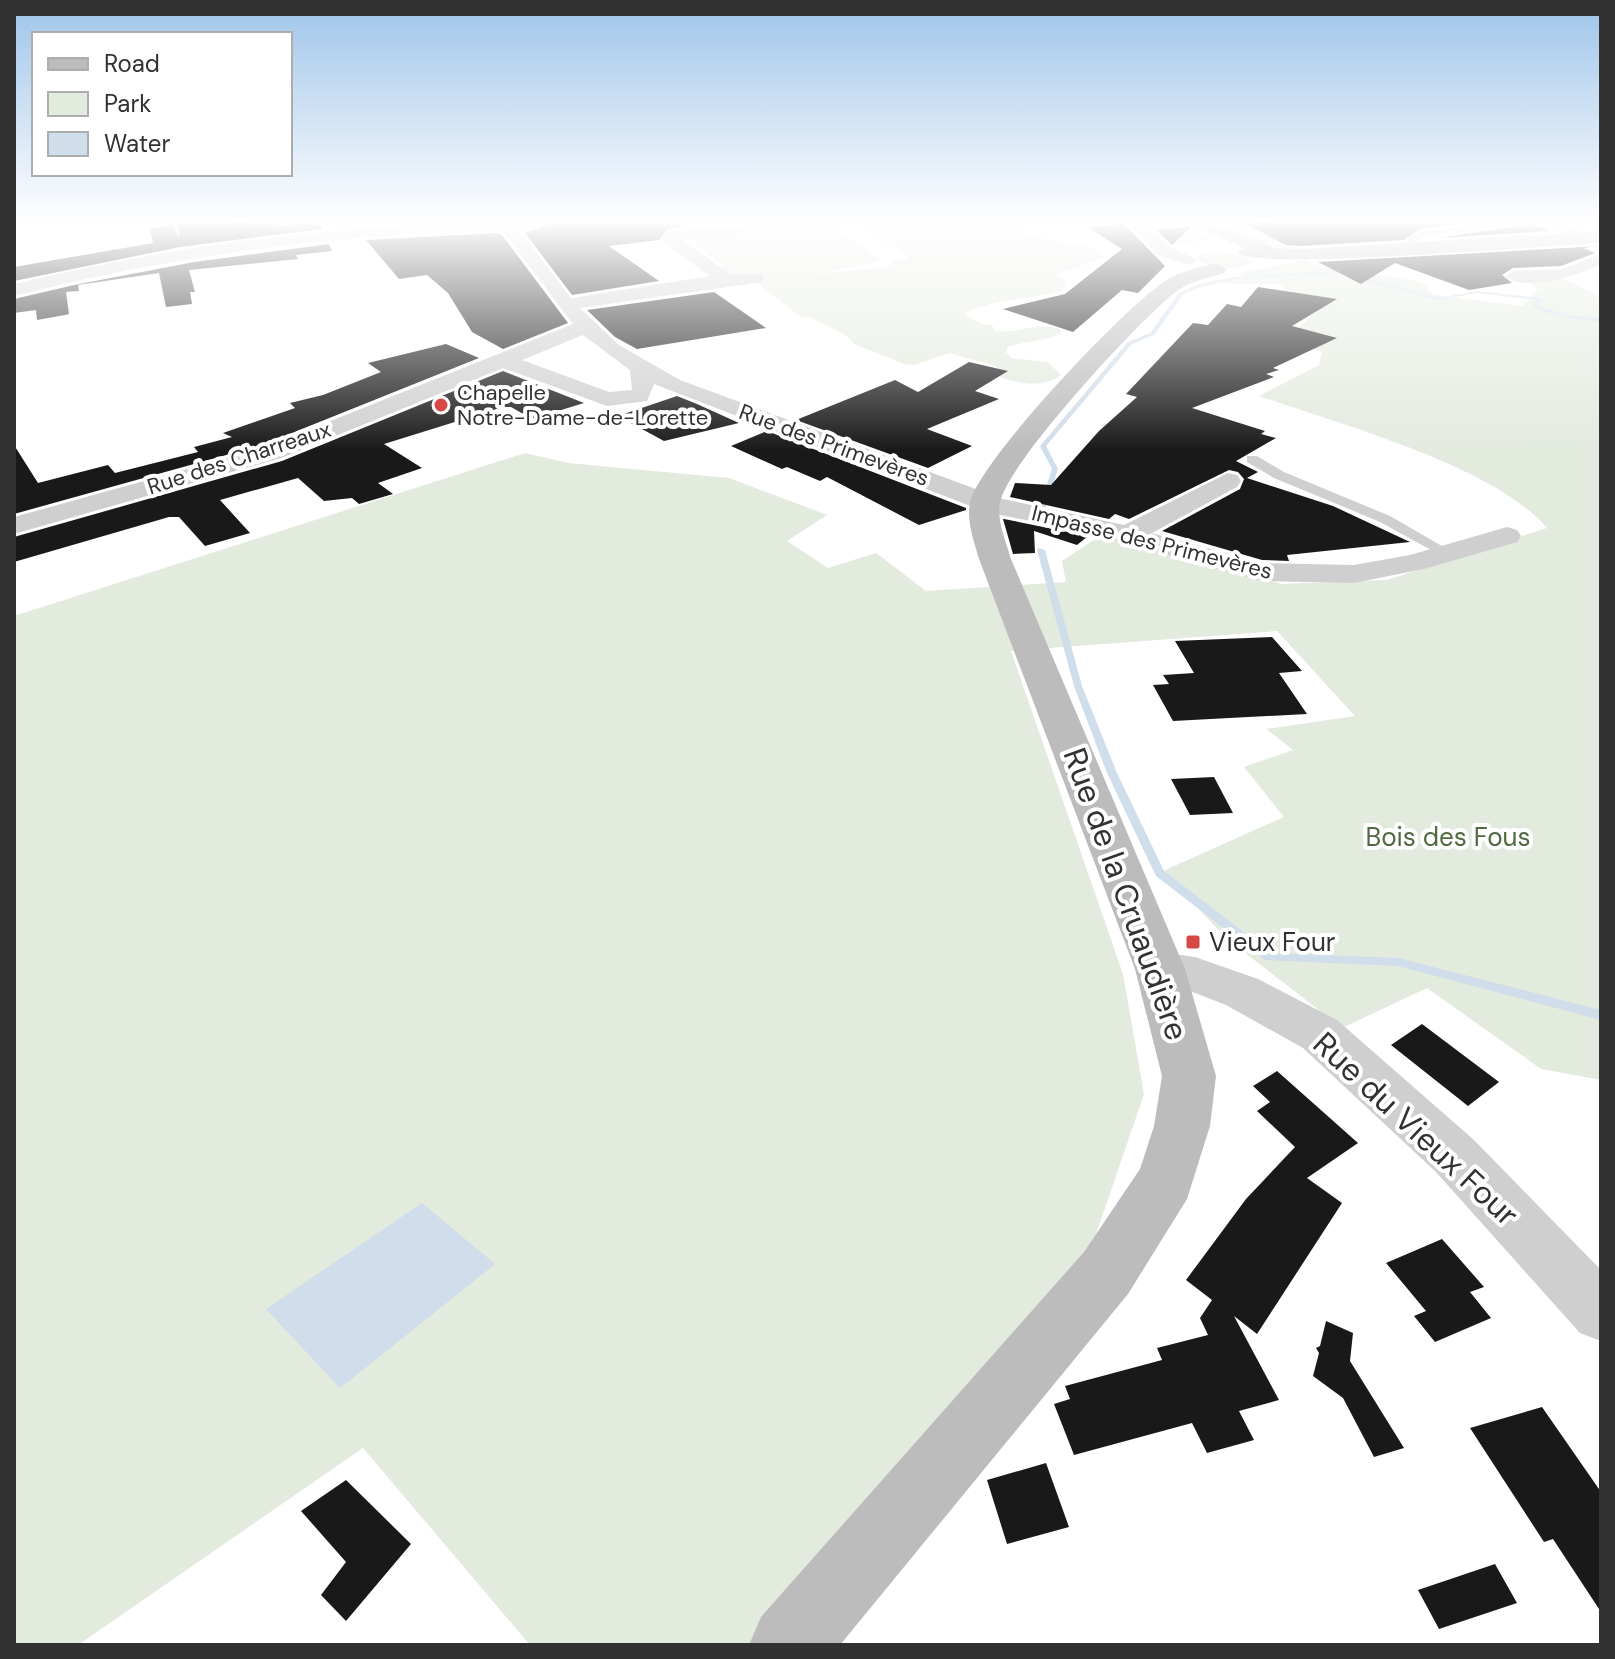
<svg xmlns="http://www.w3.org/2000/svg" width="1615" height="1659" font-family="'DM Sans',sans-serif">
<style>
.green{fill:#e3eade}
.water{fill:#d0ddea}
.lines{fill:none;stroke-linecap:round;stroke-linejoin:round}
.stream{fill:#d0ddea;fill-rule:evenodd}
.building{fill:#191919}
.lane{fill:#cfcfcf;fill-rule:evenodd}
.street{fill:#cfcfcf;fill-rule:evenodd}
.secondary{fill:#bcbcbc;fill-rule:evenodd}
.poi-dot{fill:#d64946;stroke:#fff;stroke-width:3}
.labels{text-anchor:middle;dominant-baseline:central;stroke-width:8;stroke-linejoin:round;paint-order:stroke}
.far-poi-label{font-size:22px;fill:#323232;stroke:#fff;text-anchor:start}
.far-street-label{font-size:22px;fill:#323232;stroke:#fff}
.park-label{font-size:26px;fill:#516a42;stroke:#fff}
.poi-label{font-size:26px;fill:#323232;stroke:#fff;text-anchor:start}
.near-street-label{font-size:32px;fill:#323232;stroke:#fff}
</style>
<rect width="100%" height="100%" fill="#fff"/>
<path class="green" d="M854 219H1046L1014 223 1028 235 1095 248 1105 257 1054 275 1067 282 1062 290C1031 301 991 298 964 314L981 324 992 325 995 331C1022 334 1033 321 1060 329L1062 333C1046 341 1026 341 1008 347L1006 352 1011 358 1048 362 1061 375C1043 388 1021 384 1001 378L998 368 992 365 949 353 915 365 905 364 854 344 847 336 810 317 802 318 753 280 896 266 889 262 909 259Z
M1137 219H1176L1211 241 1172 242Z
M1221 219 1262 221C1266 241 1283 243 1298 252 1266 250 1240 235 1221 219Z
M830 224 883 261C838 268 757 292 716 269L725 267 685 237Z
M1211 252 1238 254 1252 262C1237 272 1211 268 1196 259L1198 255Z
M1304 260 1319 266 1422 282 1433 295 1522 306 1538 290 1524 276H1558L1601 297V1080L1541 1069 1427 988 1342 1028 1226 938 1163 871 1284 817 1244 767 1293 750 1266 729 1355 716 1277 631 1011 651 1123 974 1144 1094 1092 1246 753 1645H530L363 1448 78 1645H14V616L525 453 568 463 729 478 827 515 787 541 828 568 876 553 926 591 1066 582 1062 561 1101 535 1282 584 1387 580 1547 528C1493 465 1339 424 1259 396L1319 365 1322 352 1287 339 1319 309 1278 284 1198 283 1242 277 1240 273Z"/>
<path class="water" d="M422 1203 495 1264 340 1388 266 1309Z"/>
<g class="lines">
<path class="stream" d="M1153 219H1158L1192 242 1189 243Z
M1339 271 1438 298 1477 291 1540 298 1542 299 1538 306 1567 315 1601 318V322C1578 319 1553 317 1533 307L1537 300 1477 293 1438 300 1339 273 1233 279 1198 288 1183 295 1154 335 1132 344 1046 446 1058 469 1042 518 1037 519 1036 518 1052 469 1040 446 1128 342 1150 333 1179 293 1194 286 1233 277Z
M1038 548 1045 550 1082 686 1117 773 1164 871 1271 953 1398 958 1601 1010V1020L1398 966 1265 960 1156 876 1107 773 1074 686 1037 550Z"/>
</g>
<path class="building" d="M177 219H206L208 223H218L276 219 278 226 319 222 322 229 180 247 14 281V267L153 243 150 229 173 224 179 239Z
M562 219H681V227L668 229 659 240 609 246 659 281 572 295 525 233Z
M1296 219H1502L1420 229 1404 240 1302 246 1286 245 1243 223Z
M1124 224 1165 266 1138 293 1122 290 1073 332 1003 309 1065 294 1122 249 1087 227Z
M1533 224 1550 231 1438 238Z
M1191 227 1172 245 1156 230Z
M497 233 502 235 568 323 503 349 472 332 448 293 427 275 399 279 366 240Z
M329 244 332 251 296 255 298 259 189 270 195 292H190L192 304 166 307 159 273 78 285 79 291 66 292 69 314 65 315 37 320 36 310 14 313V299L74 285 194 262Z
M1601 246 1583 248 1595 253 1561 266 1513 268 1502 275 1512 283 1469 290 1395 263 1361 284 1318 262Z
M1258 287 1337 299 1292 326 1337 338 1273 368 1279 370 1266 374 1274 377 1192 408 1265 431 1261 434 1276 438 1236 461 1258 472 1247 478 1333 506 1410 542 1287 555 1289 561 1262 560 1162 531 1240 489 1244 479 1238 472 1229 470 1129 519 1115 514 1109 519 1010 497 1015 483 1051 485 1099 431 1137 397 1126 394 1193 323 1208 325 1227 304 1241 307Z
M714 292 766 328 637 349 615 337 587 310Z
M446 344 479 358 262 445 14 514V445L38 483 108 465 115 473 198 452 194 447 232 437 223 433 295 408 290 403 323 395 381 372 368 363Z
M969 362 1008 371 975 391 999 399 927 429 972 446 928 468 796 420 895 380 918 392Z
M503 371 584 403 532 419 511 407H503L384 444 422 468 378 483 393 494 359 504 352 498 324 501 298 478 220 500 250 533 205 546 179 517H169L14 562V537L282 461Z
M677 396 697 404 739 423 664 441 618 416Z
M767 431 966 508V510L919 525 827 477 820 481 787 467 782 469 731 446Z
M1003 519H1004L1088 536 1077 545 1034 531 1035 553 1013 554Z
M1272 637 1302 671 1279 673 1307 714 1173 721 1153 685 1169 684 1163 675 1194 673 1175 641Z
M1214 777 1233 813 1190 815 1171 779Z
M1422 1024 1499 1082 1468 1106 1391 1045Z
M1277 1071 1358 1143 1307 1178 1342 1203 1257 1334 1234 1316 1279 1400 1239 1411 1254 1440 1207 1453 1192 1423 1074 1455 1054 1404 1070 1399 1065 1386 1162 1360 1157 1348 1208 1335 1200 1318 1212 1300 1186 1280 1246 1199 1295 1147 1257 1111 1270 1102 1253 1086Z
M1442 1239 1484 1287 1470 1292 1491 1318 1435 1342 1414 1316 1426 1311 1386 1263Z
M1326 1321 1353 1333 1350 1361 1404 1448 1374 1457 1343 1398 1313 1376 1319 1353 1316 1348 1320 1346Z
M1542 1407 1601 1492V1612L1553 1539 1544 1542 1470 1428Z
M1046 1463 1069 1527 1007 1544 987 1480Z
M346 1480 411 1544 346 1621 321 1595 346 1562 301 1511Z
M1495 1564 1517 1603 1439 1629 1418 1590Z"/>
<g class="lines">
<path class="lane" d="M1527 219H1550L1422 237 1409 251 1402 249 1410 236 1420 232Z
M1247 456H1257L1284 472 1390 516 1454 553 1442 556 1380 522 1274 478 1247 462Z"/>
<path class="street" d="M531 219H559L520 231 571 298 710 276 664 243 662 239 670 231 805 221V227L799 229 682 239 729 274H763V282L580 308 619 345 680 380 1003 499 1124 525 1228 473 1237 475 1241 481 1237 487 1152 533 1262 563 1354 565 1410 555 1507 527 1517 530 1521 536 1517 542 1424 569 1354 583 1261 581 1084 532 986 512 654 384 647 401 607 406 503 368 281 458 14 534V517L263 448 573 324 504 232 497 230C333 234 172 256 14 296V284C125 257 235 239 350 230 386 227 423 222 459 221 484 220 508 225 531 219ZM583 335 630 370 632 390 609 392 522 360Z
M1123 219H1140L1170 247 1198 260 1189 265 1158 255Z
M1528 219H1551L1598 238 1596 242H1584Z
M1601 254V265C1580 274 1523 293 1505 276L1514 271 1562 269Z
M1160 952 1195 957 1258 979 1337 1020 1474 1140 1601 1270V1341L1580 1333 1436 1172 1303 1048 1226 1005 1190 991 1144 981 1137 969 1144 957Z"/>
<path class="secondary" d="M1182 219H1206L1274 248 1302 249 1601 231V243C1556 245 1254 271 1237 253L1243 248Z
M1217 263 1227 269 1224 273C1209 278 1191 281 1178 290 1140 319 1014 456 1001 499 995 518 1006 541 1011 559L1185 969 1216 1076 1210 1126 1187 1199 1128 1294 840 1645H749L761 1617 1084 1252 1140 1169 1154 1126 1162 1076 1135 969 979 559C974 541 965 518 971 499 987 453 1123 309 1165 281 1180 271 1200 267 1217 263Z"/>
</g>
<linearGradient id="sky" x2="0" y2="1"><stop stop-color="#9ec4e9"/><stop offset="0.49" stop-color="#fff"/><stop offset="1" stop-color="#fff" stop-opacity="0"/></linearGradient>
<rect width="1615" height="451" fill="url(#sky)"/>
<g class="poi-dot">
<circle cx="441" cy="405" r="8"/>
<rect x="1185" y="934" width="16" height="16" rx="4"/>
</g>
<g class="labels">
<g class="far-poi-label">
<text x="457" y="392">Chapelle<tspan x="457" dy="25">Notre-Dame-de-Lorette</tspan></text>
</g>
<g class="far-street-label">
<text transform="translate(834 445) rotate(20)">Rue des Primevères</text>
<text transform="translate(239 458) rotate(-18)">Rue des Charreaux</text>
<text transform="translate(1152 542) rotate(14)">Impasse des Primevères</text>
</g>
<g class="park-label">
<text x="1448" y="837">Bois des Fous</text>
</g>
<g class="poi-label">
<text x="1209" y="942">Vieux Four</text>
</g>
<g class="near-street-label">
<text transform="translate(1126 894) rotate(70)">Rue de la Cruaudière</text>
<text transform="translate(1416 1129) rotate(43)">Rue du Vieux Four</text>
</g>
</g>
<rect width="1615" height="1659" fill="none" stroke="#323232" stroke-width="32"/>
<rect x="32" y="32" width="260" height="144" fill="#ffffff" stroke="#adadad" stroke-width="2"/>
<rect x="48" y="58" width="40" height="12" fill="#bcbcbc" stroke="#adadad" stroke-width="2"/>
<text x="104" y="72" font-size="24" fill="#323232">Road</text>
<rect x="48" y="92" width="40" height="24" fill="#e3eade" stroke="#adadad" stroke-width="2"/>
<text x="104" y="112" font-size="24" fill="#323232">Park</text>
<rect x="48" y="132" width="40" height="24" fill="#d0ddea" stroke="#adadad" stroke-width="2"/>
<text x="104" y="152" font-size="24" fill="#323232">Water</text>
</svg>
